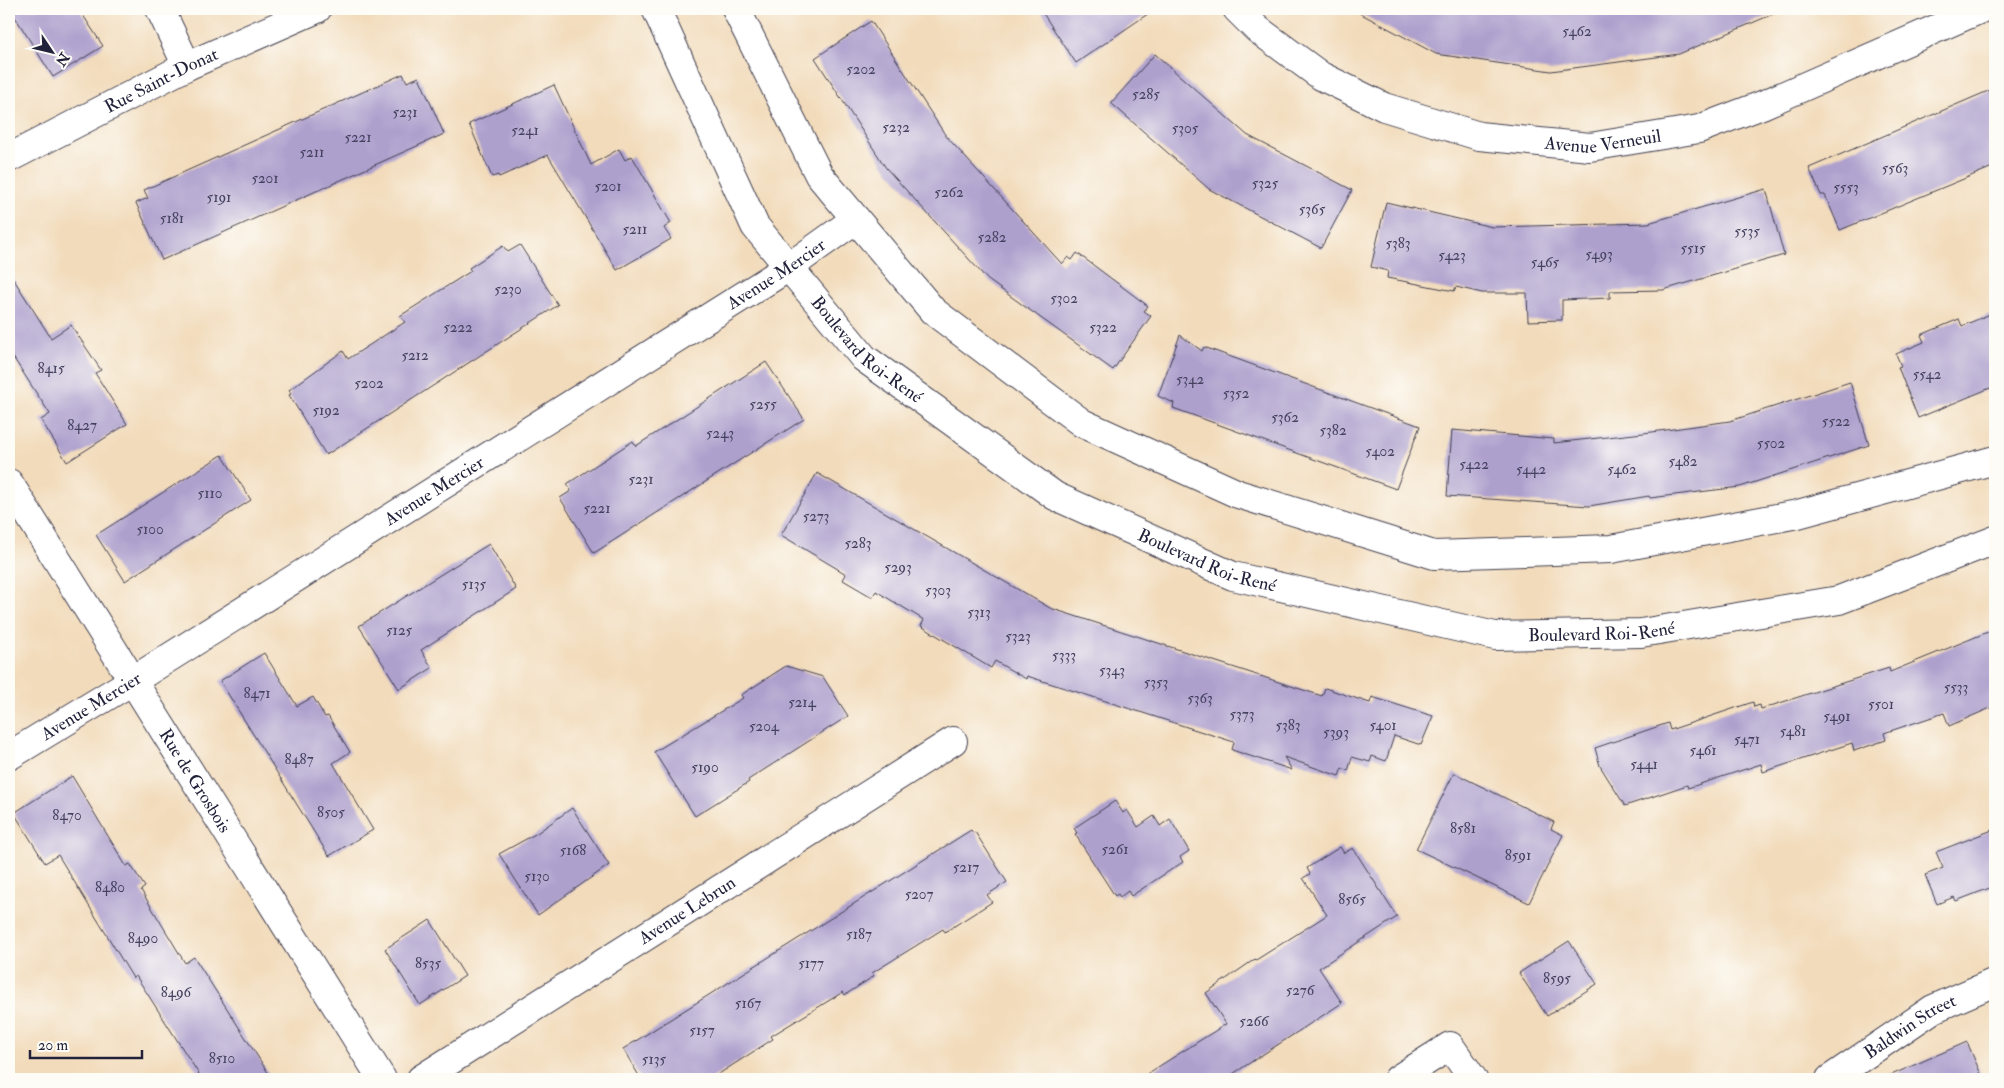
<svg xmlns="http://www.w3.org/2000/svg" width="2004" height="1088" font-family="'IM FELL Double Pica',serif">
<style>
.building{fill:#aea0cd}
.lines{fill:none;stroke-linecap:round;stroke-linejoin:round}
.street-casing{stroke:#413e4e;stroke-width:30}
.secondary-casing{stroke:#413e4e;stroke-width:30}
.street{stroke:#fff;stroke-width:28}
.secondary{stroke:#fff;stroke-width:28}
.labels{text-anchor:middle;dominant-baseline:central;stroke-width:5;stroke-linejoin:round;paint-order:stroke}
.number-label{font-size:15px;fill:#454260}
.street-label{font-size:18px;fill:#22223b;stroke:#fdfcf7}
</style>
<rect width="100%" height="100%" fill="#fdfcf7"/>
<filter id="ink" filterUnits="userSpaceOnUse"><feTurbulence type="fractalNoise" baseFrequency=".02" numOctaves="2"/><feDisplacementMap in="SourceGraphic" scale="10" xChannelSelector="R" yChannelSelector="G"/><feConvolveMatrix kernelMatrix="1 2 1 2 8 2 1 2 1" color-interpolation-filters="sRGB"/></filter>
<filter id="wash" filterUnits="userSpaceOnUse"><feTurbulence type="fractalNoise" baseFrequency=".0096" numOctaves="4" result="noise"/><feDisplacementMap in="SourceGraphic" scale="20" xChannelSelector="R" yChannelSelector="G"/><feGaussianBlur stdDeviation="1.12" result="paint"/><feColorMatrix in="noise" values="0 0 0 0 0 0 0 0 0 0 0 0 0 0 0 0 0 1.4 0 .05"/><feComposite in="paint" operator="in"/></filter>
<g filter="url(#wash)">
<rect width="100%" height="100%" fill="#f2dbbb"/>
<g id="blocks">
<path class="building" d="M10 9H79L103 46 53 77Z
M1040 9H1155L1076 63Z
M1352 9H1785L1679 54 1551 71 1436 54Z
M871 21 946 136 1062 264 1068 257 1072 260 1077 253 1148 306 1144 311 1151 316 1113 370 988 280 886 168 815 58Z
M1155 54 1247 135 1352 190 1321 248 1209 189 1111 103Z
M403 74 407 82 419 77 444 134 162 260 136 203 148 198 144 190Z
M554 85 591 165 619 149 625 160 632 156 671 223 664 228 671 239 617 270 548 155 499 177 498 175 492 177 469 124Z
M1995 88V166L1840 230 1825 195H1821L1809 168Z
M1766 189 1784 255 1663 290 1610 291V298L1562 300V320L1528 321 1527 293H1482L1456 287 1454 291 1387 278 1388 271 1371 267 1386 202 1492 227 1648 223Z
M520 245 558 305 326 455 289 395 291 394 289 390 343 351 348 359 405 322 400 316 471 271 469 268 503 246 508 252Z
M9 272 51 338 71 325 101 370 95 373 127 424 67 462 41 420 50 414 9 351Z
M1995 312V386L1918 418 1898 367 1901 366 1896 354 1924 342 1921 335 1959 319 1962 326Z
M1180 335 1202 351 1204 347 1420 426 1396 489 1173 408 1174 403 1158 396Z
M766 362 804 419 594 553 560 498 571 491 567 484 633 441 636 446Z
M1850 382 1869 445 1740 487 1650 498 1649 496 1589 506 1447 496 1452 430 1554 439V443L1652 432 1730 421Z
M222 455 251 500 125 581 96 535Z
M817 473 1050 608 1322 696 1325 688 1370 703 1372 697 1433 716 1421 745 1394 736 1386 761 1372 756 1370 762 1352 757 1348 771 1342 768 1339 776 1284 757 1292 770 1232 750 1234 742 1027 676 1026 679 995 661 991 668 921 626 924 620 876 591 872 597 843 580 846 574 781 535Z
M489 544 516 589 421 650 432 668 399 689 359 626Z
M1995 629V706L1949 726 1944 713 1884 733 1886 740 1854 751 1852 743 1763 772 1761 764 1688 788 1687 785 1625 806 1600 766 1595 748 1668 723 1670 730 1753 702 1754 707 1760 705 1761 709 1889 668 1890 672Z
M264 653 297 706 313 697 325 717 328 716 350 752 333 763 373 830 329 856 220 681Z
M786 666 823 677 848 716 748 780 749 782 695 816 654 752 743 698 741 695Z
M1454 773 1554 822 1551 829 1563 835 1529 903 1416 849Z
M72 776 126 866 130 864 145 887 141 890 185 963 194 957 272 1079H202L136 976 133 978 58 855 45 863 14 813Z
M1115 801 1123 813 1127 810 1138 827 1154 816 1160 826 1170 819 1189 851 1180 857 1183 862 1131 896 1128 891 1120 897 1118 894 1115 896 1075 834 1077 833 1074 828Z
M572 808 609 865 538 915 499 854 537 833Z
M1995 829V886L1956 901 1954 897 1937 904 1925 875 1943 868 1936 852Z
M971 830 973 833 975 832 1007 882 987 895 992 902 945 932 943 929 872 973 874 976 845 995 843 992 771 1036 773 1039 711 1079H641L623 1049Z
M1340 847 1344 853 1353 848 1397 917 1319 968 1342 1003 1225 1079H1139L1226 1024 1206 993 1255 959 1256 960 1327 915 1303 878 1310 874 1307 868Z
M430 920 465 976 420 1005 385 949Z
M1569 941 1597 984 1547 1016 1519 973Z
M1967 1042 1983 1079H1882Z"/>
</g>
</g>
<g filter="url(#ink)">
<use href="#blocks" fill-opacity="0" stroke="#413e4e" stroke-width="1"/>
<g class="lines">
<g class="street-casing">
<g id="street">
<path d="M160 9 187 66"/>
<path id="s1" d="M1237 9 1257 29 1321 76 1384 107 1479 136 1590 147 1699 129 1762 105 1981 9"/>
<path id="s2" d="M9 483 382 1079"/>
<path id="s3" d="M9 756 132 681 789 267 856 219"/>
<path id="s4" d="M421 1079 953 741"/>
<path d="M1398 1079 1450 1046 1473 1079"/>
<path id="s5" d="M1830 1079 1933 1009 1995 982"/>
</g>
</g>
<g class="secondary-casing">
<g id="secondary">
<path id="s6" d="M656 9 755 226 864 358 1055 496 1233 576 1495 636 1641 633 1839 600 1995 540"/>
<path d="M736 9 819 175 933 311 1082 423 1238 494 1434 555 1611 549 1798 514 1995 460"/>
<path id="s7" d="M9 158 187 66 317 9"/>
</g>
</g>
<use href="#street" class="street"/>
<use href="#secondary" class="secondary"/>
</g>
</g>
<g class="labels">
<g class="number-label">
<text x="1577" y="31">5462</text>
<text x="861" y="69">5202</text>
<text x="1146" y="94">5285</text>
<text x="405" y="112">5231</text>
<text x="896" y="127">5232</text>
<text x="1185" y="128">5305</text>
<text x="525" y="130">5241</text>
<text x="358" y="137">5221</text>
<text x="312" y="152">5211</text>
<text x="1895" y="168">5563</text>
<text x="265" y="178">5201</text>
<text x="1265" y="183">5325</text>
<text x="608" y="186">5201</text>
<text x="1846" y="187">5553</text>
<text x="949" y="192">5262</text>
<text x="219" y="197">5191</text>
<text x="1312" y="209">5365</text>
<text x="172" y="218">5181</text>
<text x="635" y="229">5211</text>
<text x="1747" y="231">5535</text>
<text x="992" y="237">5282</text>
<text x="1398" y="243">5383</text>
<text x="1693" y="248">5515</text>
<text x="1599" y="254">5493</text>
<text x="1452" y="255">5423</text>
<text x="1545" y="262">5465</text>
<text x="508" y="289">5230</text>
<text x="1064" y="298">5302</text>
<text x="458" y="327">5222</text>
<text x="1103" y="327">5322</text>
<text x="415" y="355">5212</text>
<text x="51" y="368">8415</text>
<text x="1927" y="374">5542</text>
<text x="1190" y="379">5342</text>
<text x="369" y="383">5202</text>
<text x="1236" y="393">5352</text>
<text x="763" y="404">5255</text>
<text x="326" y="410">5192</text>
<text x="1285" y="417">5362</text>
<text x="1836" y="421">5522</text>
<text x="82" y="425">8427</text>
<text x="1333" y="430">5382</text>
<text x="720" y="433">5243</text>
<text x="1771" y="443">5502</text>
<text x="1380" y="451">5402</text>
<text x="1683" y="461">5482</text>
<text x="1474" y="464">5422</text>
<text x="1531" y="469">5442</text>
<text x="1622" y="469">5462</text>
<text x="641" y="479">5231</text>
<text x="210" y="493">5110</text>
<text x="597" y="508">5221</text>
<text x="816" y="516">5273</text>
<text x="150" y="529">5100</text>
<text x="858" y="543">5283</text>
<text x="898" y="567">5293</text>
<text x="474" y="584">5135</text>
<text x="938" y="590">5303</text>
<text x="979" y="612">5313</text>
<text x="399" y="630">5125</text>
<text x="1018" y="636">5323</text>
<text x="1064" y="655">5333</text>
<text x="1112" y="670">5343</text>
<text x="1156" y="682">5353</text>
<text x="1956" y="687">5533</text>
<text x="257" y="693">8471</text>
<text x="1200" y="698">5363</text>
<text x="802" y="702">5214</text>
<text x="1881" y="704">5501</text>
<text x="1242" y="714">5373</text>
<text x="1837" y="716">5491</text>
<text x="1288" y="725">5383</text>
<text x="1383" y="725">5401</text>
<text x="764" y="726">5204</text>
<text x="1793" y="731">5481</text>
<text x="1336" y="732">5393</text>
<text x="1747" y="739">5471</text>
<text x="1703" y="750">5461</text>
<text x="299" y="759">8487</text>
<text x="1644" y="764">5441</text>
<text x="705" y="767">5190</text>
<text x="331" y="812">8505</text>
<text x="67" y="815">8470</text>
<text x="1463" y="828">8581</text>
<text x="1115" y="849">5261</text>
<text x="573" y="850">5168</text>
<text x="1518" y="855">8591</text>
<text x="966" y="867">5217</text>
<text x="537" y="876">5130</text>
<text x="110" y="887">8480</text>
<text x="919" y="894">5207</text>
<text x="1352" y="899">8565</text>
<text x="859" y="934">5187</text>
<text x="143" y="938">8490</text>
<text x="428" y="963">8535</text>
<text x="811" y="963">5177</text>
<text x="1557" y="978">8595</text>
<text x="1300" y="990">5276</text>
<text x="176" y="992">8496</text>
<text x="748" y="1003">5167</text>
<text x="1254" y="1021">5266</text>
<text x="702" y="1030">5157</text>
<text x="222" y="1058">8510</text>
<text x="654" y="1059">5135</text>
</g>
<g class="street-label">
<text stroke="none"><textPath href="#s7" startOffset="171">Rue Saint-Donat</textPath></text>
<text stroke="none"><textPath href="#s1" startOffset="402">Avenue Verneuil</textPath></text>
<text stroke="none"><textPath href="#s3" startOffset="906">Avenue Mercier</textPath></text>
<text stroke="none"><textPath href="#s6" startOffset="406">Boulevard Roi-René</textPath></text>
<text stroke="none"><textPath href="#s3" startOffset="501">Avenue Mercier</textPath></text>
<text stroke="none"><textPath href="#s6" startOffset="811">Boulevard Roi-René</textPath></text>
<text stroke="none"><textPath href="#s6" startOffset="1216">Boulevard Roi-René</textPath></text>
<text stroke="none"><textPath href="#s3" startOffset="96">Avenue Mercier</textPath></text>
<text stroke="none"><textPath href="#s2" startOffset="351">Rue de Grosbois</textPath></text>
<text stroke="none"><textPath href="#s4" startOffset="315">Avenue Lebrun</textPath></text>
<text stroke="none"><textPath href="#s5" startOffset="96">Baldwin Street</textPath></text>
</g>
</g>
<rect width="2004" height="1088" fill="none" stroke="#fdfcf7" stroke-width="30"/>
<g transform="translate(52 52) rotate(125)" stroke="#fdfcf7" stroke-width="4" paint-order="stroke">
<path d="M0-4L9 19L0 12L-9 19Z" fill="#22223b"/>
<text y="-8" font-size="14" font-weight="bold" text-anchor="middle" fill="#22223b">N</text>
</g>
<path d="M30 1050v8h112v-8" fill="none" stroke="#22223b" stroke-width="2.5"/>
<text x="38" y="1050" font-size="15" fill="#22223b" stroke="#fdfcf7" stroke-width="4" paint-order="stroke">20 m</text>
</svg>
